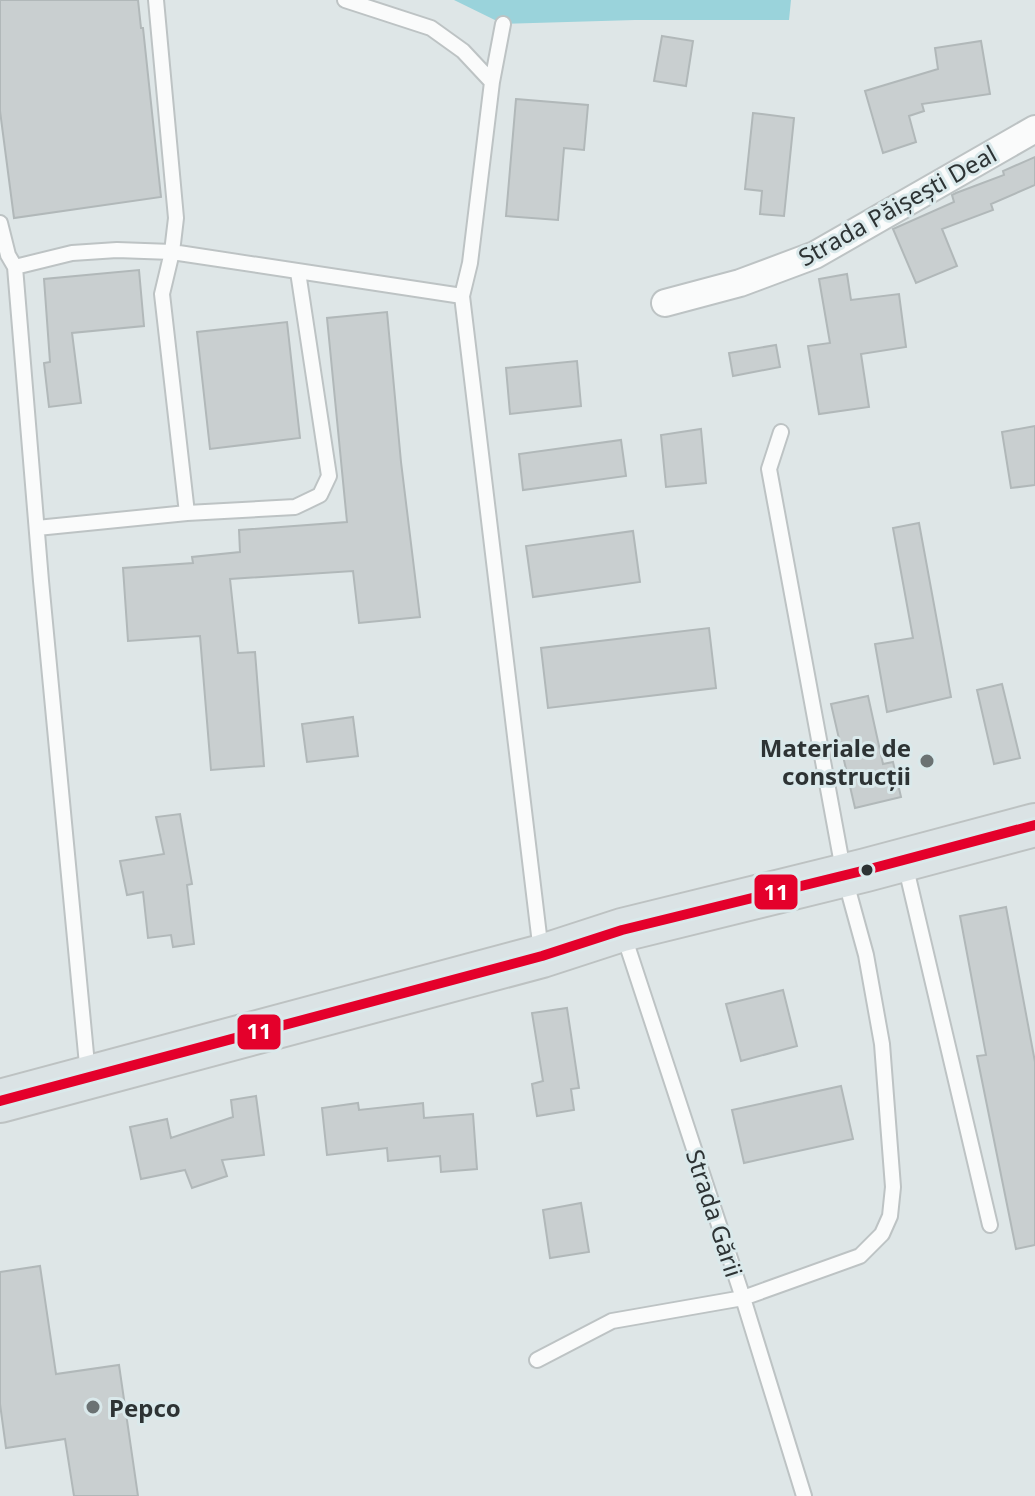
<svg xmlns="http://www.w3.org/2000/svg" width="1035" height="1496" font-family="'Noto Sans',sans-serif">
<style>
.green{fill:#9ad3db}
.building{fill:#c9cfd0;stroke:#b1b8b9;stroke-width:2}
.lines{fill:none;stroke-linecap:round;stroke-linejoin:round}
.service-casing{stroke:#bdc3c4;stroke-width:18}
.minor-casing{stroke:#bdc3c4;stroke-width:30}
.primary-casing{stroke:#bdc2c2;stroke-width:46}
.service{stroke:#fafbfb;stroke-width:14}
.minor{stroke:#fafbfb;stroke-width:26}
.primary{stroke:#dbe3e5;stroke-width:42}
.bus-1-casing{stroke:#dae9eb;stroke-width:16}
.bus-1{stroke:#e4002b;stroke-width:10}
.poi-dot{fill:#6b7273;stroke:#dae9eb;stroke-width:3}
.bus-dot{fill:#2d3334;stroke:#dae9eb;stroke-width:3}
.labels{text-anchor:middle;dominant-baseline:central;stroke-width:6;stroke-linejoin:round;paint-order:stroke}
.street-label{font-size:24px;fill:#2d3334;stroke:#dae9eb}
.poi-label{font-size:24px;font-weight:bold;fill:#2d3334;stroke:#dae9eb;text-anchor:end}
.line-badge{stroke:#dae9eb;stroke-width:3}
.badge-label{font-size:22px;text-anchor:middle;font-weight:bold;fill:#fff}
</style>
<rect width="100%" height="100%" fill="#dee6e7"/>
<path class="green" d="M454 0H791L789 20H635L503 24Z"/>
<path class="building" d="M0 0H138L141 28H143L161 197 14 218 0 111Z
M662 36 693 41 686 86 654 81Z
M981 41 990 94 922 104 924 111 909 116 916 142 883 153 865 91 938 69 935 48Z
M516 99 588 105 584 150 564 148 558 220 506 216Z
M753 113 794 118 784 216 760 214 762 191 745 189Z
M1035 157V185L991 204 993 210 942 229 957 266 916 283 893 229 954 202 952 195 956 193 1004 175 1003 171Z
M139 270 144 326 72 333 81 403 49 407 44 363 50 362 44 279Z
M847 274 851 300 899 294 906 347 861 354 869 407 819 414 808 346 830 343 819 279Z
M387 312 401 462 420 617 359 623 353 571 230 579 238 653 255 652 264 766 211 770 200 636 128 641 123 568 193 563 192 557 240 552 239 530 347 522 327 318Z
M287 322 300 438 210 449 197 332Z
M776 345 780 367 733 376 729 353Z
M577 361 581 406 510 414 506 368Z
M1035 426V485L1011 488 1002 432Z
M701 429 706 483 666 487 661 435Z
M621 440 626 476 523 490 519 454Z
M919 523 951 697 887 712 875 644 913 638 893 528Z
M633 531 640 582 533 597 526 546Z
M709 628 716 688 548 708 541 648Z
M1002 684 1020 758 994 764 977 690Z
M868 696 883 764 893 762 901 797 855 808 831 704Z
M353 717 358 756 307 762 302 724Z
M180 814 192 884 187 885 194 944 173 947 171 935 148 938 143 892 127 895 120 861 164 854 156 817Z
M1006 907 1035 1062V1245L1016 1249 977 1056 986 1055 960 916Z
M783 990 797 1046 741 1061 726 1004Z
M567 1008 579 1088 571 1089 574 1110 537 1116 532 1084 543 1081 532 1013Z
M841 1086 853 1139 744 1163 732 1110Z
M256 1096 264 1155 222 1160 227 1176 192 1188 185 1170 141 1179 130 1127 167 1119 171 1138 233 1117 231 1100Z
M358 1103 359 1110 423 1103 424 1118 473 1114 477 1169 441 1172 440 1156 388 1161 387 1148 327 1155 322 1108Z
M581 1203 589 1252 550 1258 543 1210Z
M40 1266 56 1374 119 1365 138 1496H74L65 1439 6 1448 0 1404V1272Z"/>
<g class="lines">
<g class="service-casing">
<path id="service" d="M156 0 176 218 172 252 162 294 187 513
M345 0 431 28 463 51 492 82
M503 24 492 82 470 263 462 296 541 952
M0 223 8 255 15 267
M37 528 187 513 295 507 320 495 329 476 298 272
M905 864 990 1225
M623 933 743 1298 804 1496
M88 1075 41 581 15 267 72 253 117 250 172 252 462 296
M537 1360 612 1321 743 1298 860 1256 882 1234 890 1216 893 1187 882 1044 866 955 844 875 769 469 781 432"/>
</g>
<g class="minor-casing">
<path id="minor" d="M665 303 740 283 815 255 1035 129"/>
</g>
<g class="primary-casing">
<path id="primary" d="M0 1101 542 956 622 930 866 870 1035 825"/>
</g>
<use href="#service" class="service"/>
<use href="#minor" class="minor"/>
<use href="#primary" class="primary"/>
<g class="bus-1-casing">
<path id="bus-1" d="M0 1101 542 956 622 930 866 870 1035 825"/>
</g>
<use href="#bus-1" class="bus-1"/>
</g>
<g class="poi-dot">
<circle cx="927" cy="761" r="8"/>
<circle cx="93" cy="1407" r="8"/>
</g>
<circle class="bus-dot" cx="867" cy="870" r="7"/>
<g class="labels">
<g class="street-label">
<text transform="translate(897 205) rotate(-29)">Strada Păișești Deal</text>
<text transform="translate(715 1213) rotate(72)">Strada Gării</text>
</g>
<g class="poi-label">
<text x="911" y="747">Materiale de<tspan x="911" dy="28">construcții</tspan></text>
<text x="109" y="1407" text-anchor="start">Pepco</text>
</g>
</g>
<g class="line-badge">
<rect x="753" y="873" width="46" height="38" rx="8" fill="#e4002b"/>
<rect x="236" y="1013" width="46" height="38" rx="8" fill="#e4002b"/>
</g>
<g class="badge-label">
<text x="776" y="900">11</text>
<text x="259" y="1039">11</text>
</g>
</svg>
